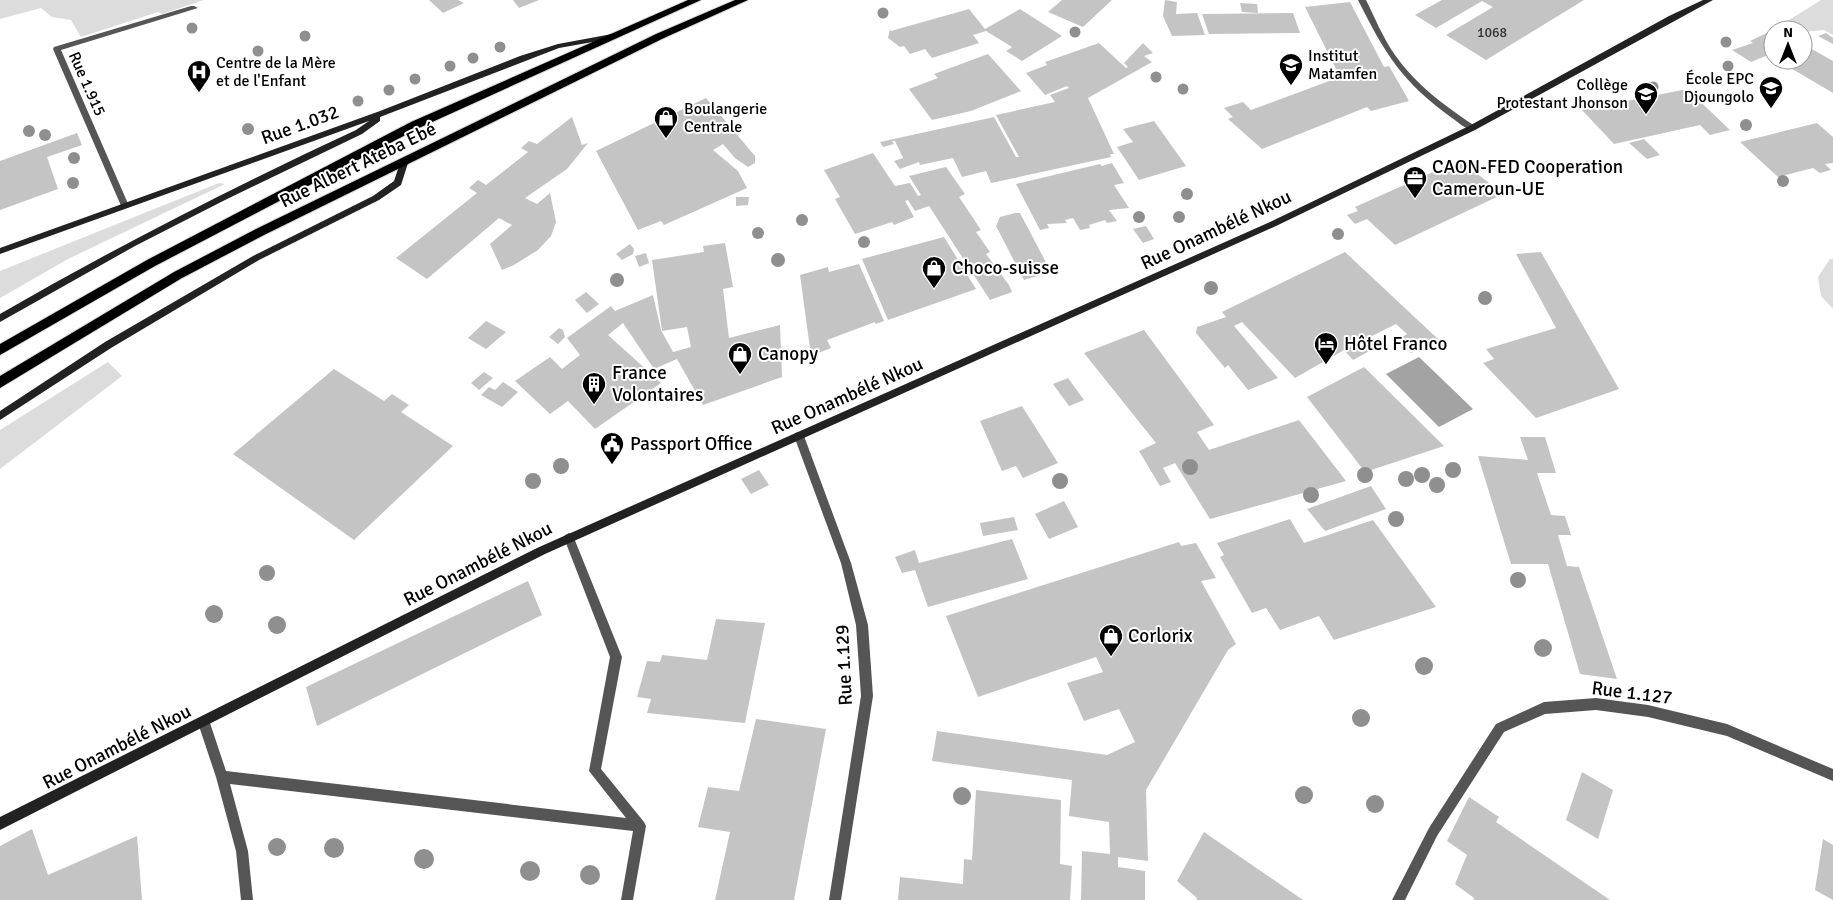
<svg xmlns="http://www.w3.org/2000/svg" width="1833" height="900" font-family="Signika,sans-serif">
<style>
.green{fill:#dcdcdc}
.water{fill:#a3a3a3}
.building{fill:#c4c4c4}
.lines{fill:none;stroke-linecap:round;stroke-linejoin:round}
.trunk-casing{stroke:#dbdbdb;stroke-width:2}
.service{fill:#555;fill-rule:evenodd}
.minor{fill:#555;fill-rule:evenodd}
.secondary{fill:#222;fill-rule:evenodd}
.trunk{fill:#000;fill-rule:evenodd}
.tree{fill:#8f8f8f}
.labels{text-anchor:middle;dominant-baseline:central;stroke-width:4;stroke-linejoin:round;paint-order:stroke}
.far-number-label{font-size:14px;fill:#313131}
.far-poi-label{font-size:16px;fill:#000;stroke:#fff;text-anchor:start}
.far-street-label{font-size:16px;fill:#000;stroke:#fff}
.street-label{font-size:19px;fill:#000;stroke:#fff}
.poi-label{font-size:19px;fill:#000;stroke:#fff;text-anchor:start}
</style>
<rect width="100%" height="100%" fill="#fff"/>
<path class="green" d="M0 0H204L162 14 158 12 81 37 71 20 52 17 41 8 0 19Z
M1821 0H1833V35L1824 30 1803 32V30H1786L1782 28 1781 25Z
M219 183 225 184 68 259 0 298V271Z
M1830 259H1833V309L1821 296 1818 277Z
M108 362 122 376 0 469V430Z"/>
<path class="water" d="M1419 357 1473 409 1439 427 1386 374Z"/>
<path class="building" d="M429 0H458L464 3 443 13Z
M513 0H539L519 8Z
M1062 0H1112L1083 27 1048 12Z
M1165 0 1177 2 1176 14 1197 13 1205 35 1172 36 1163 16Z
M1442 0H1584L1486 60 1446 35 1493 7 1482 1 1436 28 1415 15Z
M1350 2 1384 67 1389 66 1409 101 1371 111 1367 107 1262 149 1228 119 1233 117 1224 108 1243 102 1251 110 1340 77 1305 7Z
M1240 3 1257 4 1258 13 1242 12Z
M969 9 985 29 1020 9 1062 36 1022 61 1006 51 1012 47 986 31 973 35 979 43 932 58 925 49 910 54 904 46 900 47 888 38 890 29 891 31Z
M1293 13 1300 33 1209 34 1202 14Z
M1773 30V58L1768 55 1751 62 1732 50 1753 43 1750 41Z
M1826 33 1833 38V44L1818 36Z
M1099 43 1126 68 1128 67 1124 63 1143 43 1153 53 1144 56 1152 62 1088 98 1114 154H1110L1111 157 991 183 986 171 962 177 953 158 920 165 919 162 900 169 894 161 903 158 905 162 895 141H892L894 144 883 147 880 142 994 117 1016 157H1019L996 115 1055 102 1050 95 1069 88 1067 86 1045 95 1026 73 1047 65 1045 62Z
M1803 44 1833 61V93L1777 60H1803Z
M988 54 1021 91 971 111 932 120 909 89 938 78 934 74Z
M1687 89 1730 130 1710 135 1700 125 1614 144 1582 110Z
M706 98 755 156V163L748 167 735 158 723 144 713 150 738 171 747 188 664 225 661 221 638 230 596 151Z
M572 117 582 145 588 143 567 169 525 198 537 204 550 193 556 222 551 236 538 250 514 265 502 270 490 244 512 225 499 218 427 279 396 258 477 193 469 188 478 180 486 185 528 152 521 148 529 141 537 144Z
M1154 121 1186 166 1139 180 1117 147 1133 142 1123 129Z
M1817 123 1833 137V163L1825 164 1831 170 1820 173 1813 168 1778 177 1740 142Z
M77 133 82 145 47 157 58 189 0 210V161Z
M1644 139 1660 155 1647 159 1629 143Z
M873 153 895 186 910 183 918 196 921 195 909 176 946 167 965 194 959 197 981 230 976 232 990 252 986 254 1009 285 1012 292 990 300 929 206 915 211 908 200 905 201 914 217 894 225 892 222 855 234 835 199 840 197 824 170Z
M1460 160 1503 194 1395 245 1367 219 1355 224 1347 215 1358 211 1355 207Z
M1112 163 1124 183 1114 185 1129 208 1109 210 1117 221 1107 223 1105 220 1089 225 1090 228 1080 230 1073 218 1065 220 1067 223 1047 224 1049 228 1040 230 1016 184 1100 164 1102 166Z
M736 197H749L748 205 736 206Z
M1015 213H1020L1051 272 1024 280 996 226 1000 217Z
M1146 226 1154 239 1143 243 1133 229Z
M944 237 976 289 888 320 862 259Z
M725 243 733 287 723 289 729 338 780 325 782 377 703 405 677 359 654 369 623 323 608 335 661 383 595 429 568 401 550 414 515 381 550 357 562 369 580 355 567 338 611 306 615 311 653 295 661 330 673 352 691 347 687 327 662 331 652 260 704 252 703 246Z
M630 244 634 249 633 254 622 260 616 254Z
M1345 252 1438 339 1411 353 1398 340 1407 334 1396 324 1364 340 1373 349 1353 360 1344 350 1295 378 1242 322 1234 326 1278 378 1248 390 1228 365 1225 368 1196 333 1197 327 1226 317 1222 312Z
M1541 252 1619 389 1536 418 1483 363 1494 359 1486 349 1556 328 1516 254Z
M646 253 649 263 639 267 635 256Z
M859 264 884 321 876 324 875 322 827 340 831 348 811 356 800 275 828 267 829 272Z
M586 292 599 304 587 313 575 300Z
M486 321 506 332 486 349 468 338Z
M559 328 563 330 565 337 558 344 549 337Z
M1144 330 1214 425 1197 432 1209 450 1299 420 1346 481 1210 519 1175 463 1163 468 1171 482 1160 486 1139 451 1156 443 1084 353Z
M1364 367 1444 446 1365 472 1307 397Z
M334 369 384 401 392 394 409 405 401 412 453 446 354 540 233 454Z
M484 372 493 378 479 390 471 383Z
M1068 378 1084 400 1069 406 1053 384Z
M503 382 518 392 502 407 481 395 489 387 495 390Z
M1022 406 1058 463 1023 478 1016 466 1002 471 980 421Z
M1520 437H1545L1556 473H1537L1551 515 1565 516 1571 535H1558L1567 566 1579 567 1617 679 1580 674 1548 564H1511L1478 456 1528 460Z
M759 470 769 485 751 494 741 479Z
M1371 486 1386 509 1325 531 1307 509Z
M1064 501 1078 527 1049 539 1035 514Z
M1014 517 1018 530 983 536 980 523Z
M1290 519 1304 543 1373 520 1436 607 1334 640 1319 616 1280 630 1266 608 1252 613 1220 557 1224 555 1217 543Z
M1012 539 1028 579 928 607 915 570 902 573 895 557 915 550 919 563Z
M1179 542 1181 546 1196 543 1216 578 1201 581 1236 644 1228 650 1146 790 1148 861 1118 857V867L1145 871V900H1081L1082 851 1110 854 1109 822 1069 816 1072 780 932 761 937 731 1107 755 1135 742 1119 709 1084 721 1067 683 1103 672 1096 657 978 697 946 616Z
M528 581 542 615 317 726 306 687Z
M716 619 765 623 745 723 647 713 651 699 637 697 647 661 660 662 662 655 707 660Z
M756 719 826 729 794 900H715L730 832 698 827 708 787 739 791Z
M1582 772 1613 790 1598 839 1566 820Z
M976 790 1061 800 1060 864 1072 866 1070 900H898L900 877 963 884 964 859 972 860Z
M1469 797 1499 817 1496 822 1610 900H1474V898L1455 884 1467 855 1447 841Z
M32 829 48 875 137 836 142 900H0V846Z
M1204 832 1303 900H1196L1197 898 1177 881Z
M1823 839 1833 845V900L1815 890Z"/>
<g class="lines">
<g class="trunk-casing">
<path id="trunk" d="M688 0H701L419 128 155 266 0 355V344L147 260 411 122Z
M735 0H748L664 38 264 235 182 278 0 388V376L174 272 256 229 656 34Z"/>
</g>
<path class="service" d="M569 533 573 535 574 538 622 657 601 769 644 822 646 826 633 900H621L633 831 230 784 248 851 253 900H241L236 851 216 777 198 723 200 719 204 717 208 719 210 723 226 771 626 818 589 771 610 657 564 538 565 535Z"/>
<path class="minor" d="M1358 0H1366C1375 18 1383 38 1395 55 1415 84 1445 106 1475 126V130C1467 131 1458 122 1452 118 1402 82 1385 54 1358 0Z
M191 6H194L198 8 61 50 129 206 128 208H122L53 49 54 47Z
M799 432 803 433 804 436 851 563 868 625 873 696 841 900H829L861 696 856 625 841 563 794 436 795 433Z
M1596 698 1648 705 1727 724 1833 769V781L1727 736 1648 717 1596 710 1545 714 1504 732 1437 836 1405 900H1392L1429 828 1496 724 1544 702Z"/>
<path class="secondary" d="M1703 0H1713L1475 130 1276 226 545 554 0 830V817L537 548 1270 222 1469 126 1669 16Z
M612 34 616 36 615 38 559 48 380 117V121L362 134 225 200 135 246 0 322V314C116 247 235 186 356 130L369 121 0 254V248L380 111 520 56 558 44Z
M404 160 408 163 401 185 379 200 259 260 111 348 0 420V411L105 342 253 256 373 196 394 181 400 163Z"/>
<use href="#trunk" class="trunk"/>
</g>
<g class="tree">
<circle cx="883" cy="13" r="5.5"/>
<circle cx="192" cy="28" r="5.5"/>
<circle cx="1075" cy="32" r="5.5"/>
<circle cx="305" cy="36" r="5.5"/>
<circle cx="1726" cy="42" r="5.5"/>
<circle cx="500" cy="47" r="5.5"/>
<circle cx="258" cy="51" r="5.5"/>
<circle cx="473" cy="58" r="5.5"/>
<circle cx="450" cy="66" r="5.5"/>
<circle cx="1728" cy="66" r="5.5"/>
<circle cx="1156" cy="77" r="5.5"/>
<circle cx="415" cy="79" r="5.5"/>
<circle cx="1653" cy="87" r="5.5"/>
<circle cx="1183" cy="89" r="5.5"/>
<circle cx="389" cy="90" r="5.5"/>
<circle cx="358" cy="101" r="5.5"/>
<circle cx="1746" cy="125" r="6"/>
<circle cx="248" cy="129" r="6"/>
<circle cx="29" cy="131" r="6"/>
<circle cx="45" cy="135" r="6"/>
<circle cx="74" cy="158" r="6"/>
<circle cx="1783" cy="181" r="6"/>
<circle cx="73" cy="183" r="6"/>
<circle cx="1187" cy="194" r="6"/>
<circle cx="1139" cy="217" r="6"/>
<circle cx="1179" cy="217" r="6"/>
<circle cx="802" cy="220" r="6"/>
<circle cx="758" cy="233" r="6"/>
<circle cx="1338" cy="234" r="6"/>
<circle cx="864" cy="242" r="6"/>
<circle cx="778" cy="260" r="7"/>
<circle cx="617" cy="280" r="7"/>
<circle cx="1211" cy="288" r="7"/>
<circle cx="1485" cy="298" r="7"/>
<circle cx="561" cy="466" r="8"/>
<circle cx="1190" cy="467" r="8"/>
<circle cx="1453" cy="470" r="8"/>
<circle cx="1365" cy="475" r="8"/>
<circle cx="1422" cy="475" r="8"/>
<circle cx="1406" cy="479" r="8"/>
<circle cx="533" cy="481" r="8"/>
<circle cx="1060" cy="481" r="8"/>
<circle cx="1437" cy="485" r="8"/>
<circle cx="1311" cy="495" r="8"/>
<circle cx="1396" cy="519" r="8"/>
<circle cx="267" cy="573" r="8"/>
<circle cx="1518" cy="580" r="8"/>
<circle cx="214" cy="614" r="9"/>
<circle cx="277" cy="625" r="9"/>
<circle cx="1543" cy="648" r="9"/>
<circle cx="1424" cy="666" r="9"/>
<circle cx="1361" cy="718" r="9"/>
<circle cx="1304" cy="795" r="9"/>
<circle cx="962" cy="796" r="9"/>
<circle cx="1375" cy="804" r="9"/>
<circle cx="334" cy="848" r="10"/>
<circle cx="277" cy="847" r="9"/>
<circle cx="424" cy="859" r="10"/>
<circle cx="530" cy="871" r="10"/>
<circle cx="590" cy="875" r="10"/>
</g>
<defs>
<g id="university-pin" transform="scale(1.25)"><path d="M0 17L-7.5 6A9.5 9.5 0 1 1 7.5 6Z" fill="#000" stroke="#fff"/><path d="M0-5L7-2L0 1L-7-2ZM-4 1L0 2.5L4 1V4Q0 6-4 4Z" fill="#fff"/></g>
<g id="hospital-pin" transform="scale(1.25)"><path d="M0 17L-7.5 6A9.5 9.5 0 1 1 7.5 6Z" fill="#000" stroke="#fff"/><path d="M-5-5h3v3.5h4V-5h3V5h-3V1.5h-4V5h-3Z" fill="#fff"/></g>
<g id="school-pin" transform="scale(1.25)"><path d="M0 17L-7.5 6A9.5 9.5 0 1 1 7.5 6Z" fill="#000" stroke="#fff"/><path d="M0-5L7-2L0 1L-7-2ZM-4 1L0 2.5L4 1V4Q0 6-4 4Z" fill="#fff"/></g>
<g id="shop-pin" transform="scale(1.25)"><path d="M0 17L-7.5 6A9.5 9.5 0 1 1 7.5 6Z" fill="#000" stroke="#fff"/><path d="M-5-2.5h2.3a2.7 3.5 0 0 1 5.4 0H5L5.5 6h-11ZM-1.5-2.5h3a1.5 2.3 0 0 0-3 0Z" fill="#fff"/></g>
<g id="office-pin" transform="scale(1.25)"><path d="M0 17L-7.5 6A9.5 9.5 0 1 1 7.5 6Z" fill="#000" stroke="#fff"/><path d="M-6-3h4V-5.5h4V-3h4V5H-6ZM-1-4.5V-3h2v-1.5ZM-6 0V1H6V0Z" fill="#fff"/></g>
<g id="hotel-pin" transform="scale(1.25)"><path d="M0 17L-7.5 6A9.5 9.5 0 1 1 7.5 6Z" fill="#000" stroke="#fff"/><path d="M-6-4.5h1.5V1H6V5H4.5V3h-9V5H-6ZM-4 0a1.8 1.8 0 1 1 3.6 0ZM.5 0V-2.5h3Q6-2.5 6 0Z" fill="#fff"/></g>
<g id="building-pin" transform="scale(1.25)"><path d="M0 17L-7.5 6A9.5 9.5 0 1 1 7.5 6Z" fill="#000" stroke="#fff"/><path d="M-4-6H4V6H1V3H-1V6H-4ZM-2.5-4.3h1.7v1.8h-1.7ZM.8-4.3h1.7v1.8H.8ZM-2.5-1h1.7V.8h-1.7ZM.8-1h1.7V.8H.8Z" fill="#fff"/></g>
<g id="civic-pin" transform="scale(1.25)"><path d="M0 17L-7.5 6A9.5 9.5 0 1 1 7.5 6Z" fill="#000" stroke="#fff"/><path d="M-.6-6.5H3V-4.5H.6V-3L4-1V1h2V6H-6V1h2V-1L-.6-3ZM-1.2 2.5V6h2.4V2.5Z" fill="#fff"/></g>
</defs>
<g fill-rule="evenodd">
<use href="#university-pin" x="1291" y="65"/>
<use href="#hospital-pin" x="199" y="72"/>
<use href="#school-pin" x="1771" y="88"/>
<use href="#school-pin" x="1646" y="94"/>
<use href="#shop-pin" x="666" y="118"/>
<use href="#office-pin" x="1415" y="178"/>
<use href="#shop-pin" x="934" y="268"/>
<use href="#hotel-pin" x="1326" y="344"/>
<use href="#shop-pin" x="740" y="354"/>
<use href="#building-pin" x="594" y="384"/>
<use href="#civic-pin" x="612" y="444"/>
<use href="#shop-pin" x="1111" y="636"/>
</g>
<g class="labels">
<g class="far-number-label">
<text x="1492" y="32">1068</text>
</g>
<g class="far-poi-label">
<text x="1308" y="56">Institut<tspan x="1308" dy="18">Matamfen</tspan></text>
<text x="216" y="63">Centre de la Mère<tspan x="216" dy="18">et de l'Enfant</tspan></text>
<text x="1754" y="79" text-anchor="end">École EPC<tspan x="1754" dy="18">Djoungolo</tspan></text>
<text x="1628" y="85" text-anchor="end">Collège<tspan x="1628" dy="18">Protestant Jhonson</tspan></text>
<text x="684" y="109">Boulangerie<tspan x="684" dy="18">Centrale</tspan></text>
</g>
<g class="far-street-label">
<text transform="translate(87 84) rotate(66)">Rue 1.915</text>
</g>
<g class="street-label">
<text transform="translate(300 125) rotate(-20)">Rue 1.032</text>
<text transform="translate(358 165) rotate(-26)">Rue Albert Ateba Ebé</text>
<text transform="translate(1216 230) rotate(-25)">Rue Onambélé Nkou</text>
<text transform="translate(847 396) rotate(-24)">Rue Onambélé Nkou</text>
<text transform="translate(478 564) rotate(-27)">Rue Onambélé Nkou</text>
<text transform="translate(844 665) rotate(-93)">Rue 1.129</text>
<text transform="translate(1632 693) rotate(7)">Rue 1.127</text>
<text transform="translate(117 747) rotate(-27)">Rue Onambélé Nkou</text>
</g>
<g class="poi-label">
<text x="1432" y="167">CAON-FED Cooperation<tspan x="1432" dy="22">Cameroun-UE</tspan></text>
<text x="952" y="268">Choco-suisse</text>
<text x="1344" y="344">Hôtel Franco</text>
<text x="758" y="354">Canopy</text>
<text x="612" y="373">France<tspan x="612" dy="22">Volontaires</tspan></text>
<text x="630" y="444">Passport Office</text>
<text x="1128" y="636">Corlorix</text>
</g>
</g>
<g transform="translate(1788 45)"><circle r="24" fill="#ffffff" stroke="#999999"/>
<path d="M0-4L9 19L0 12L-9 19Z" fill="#000000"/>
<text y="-8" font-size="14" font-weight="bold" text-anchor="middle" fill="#000000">N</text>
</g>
</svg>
